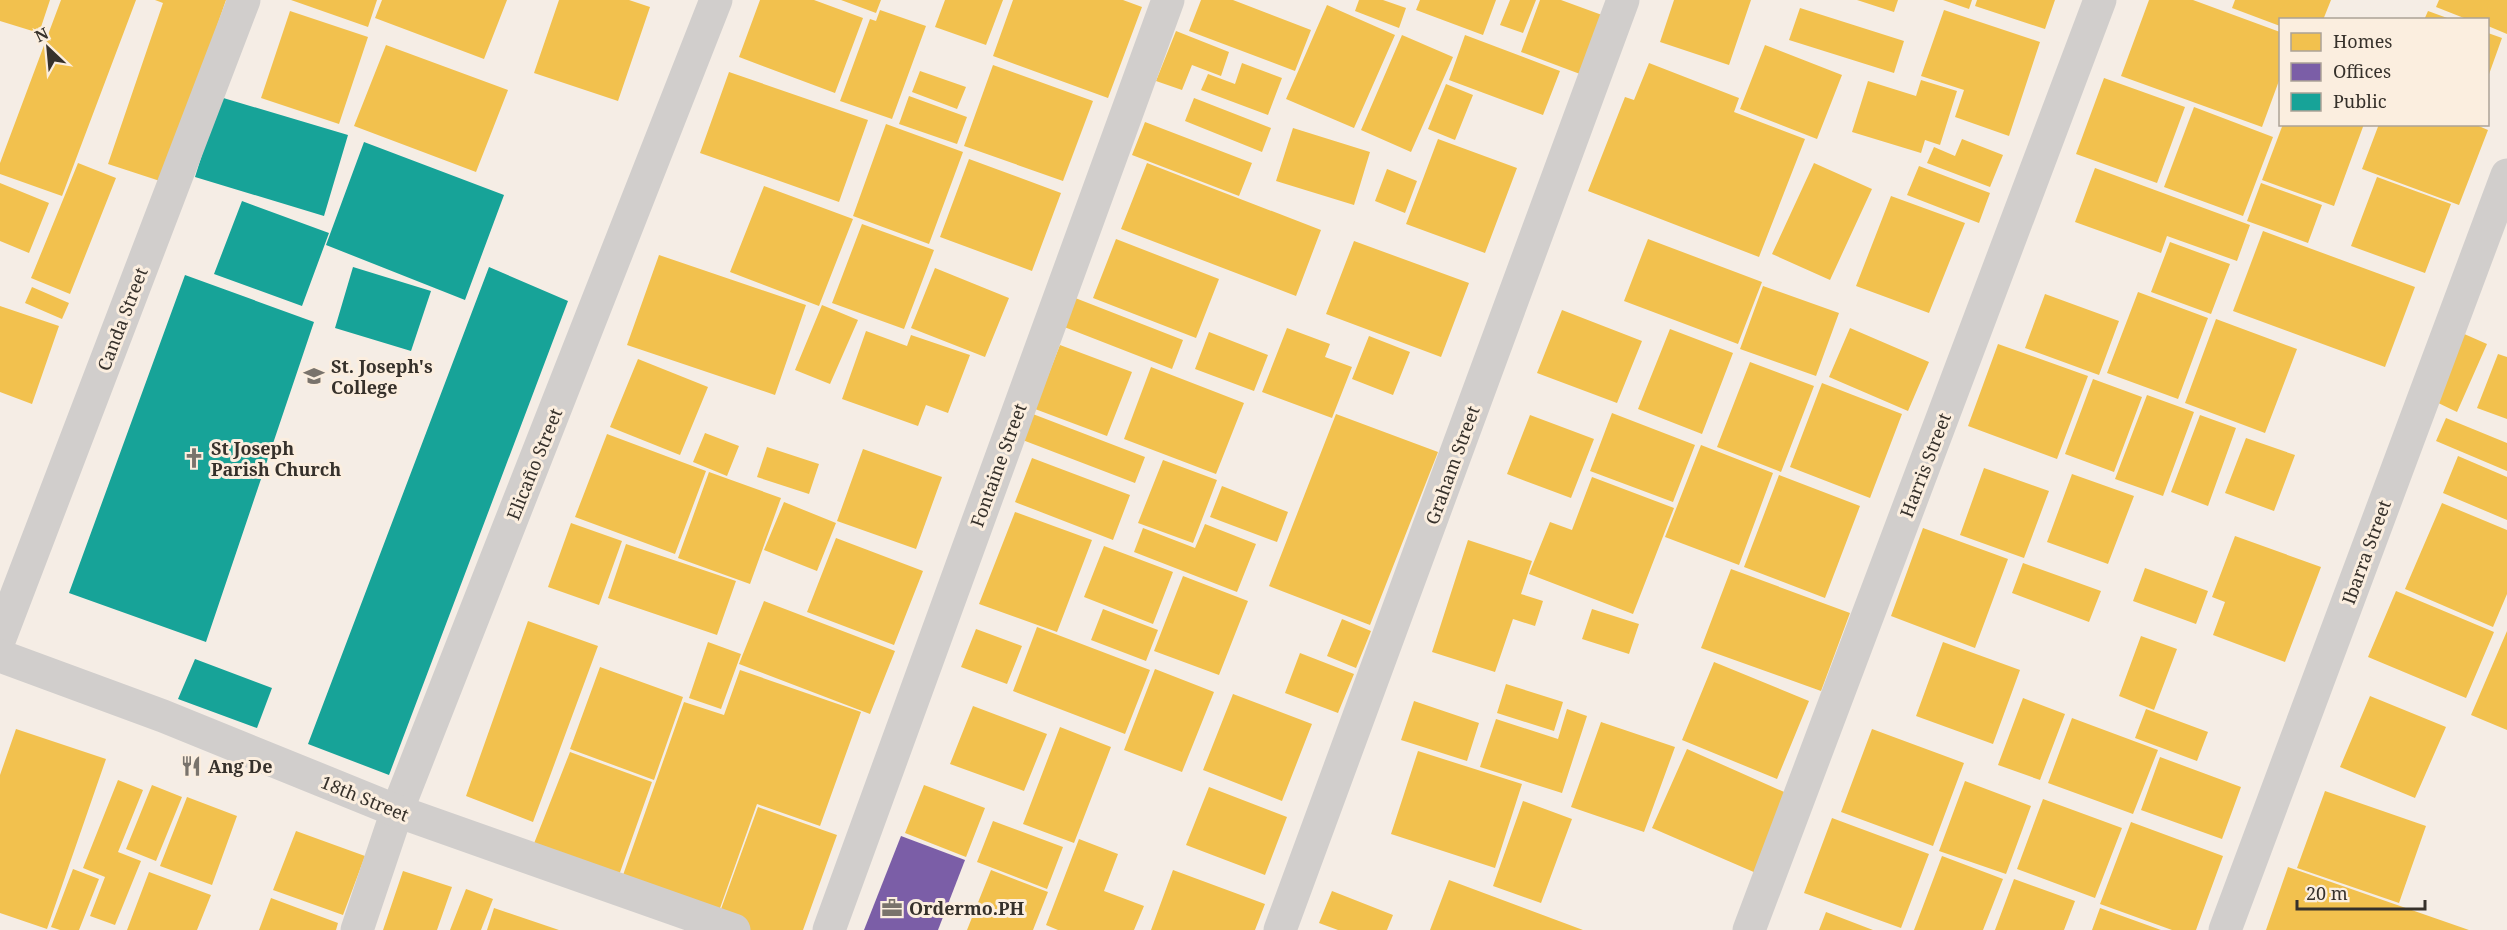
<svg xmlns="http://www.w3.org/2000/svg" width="2507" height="930" font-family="'Noto Serif',serif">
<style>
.homes{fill:#f2c14e}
.offices{fill:#7b5ea7}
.public{fill:#17a398}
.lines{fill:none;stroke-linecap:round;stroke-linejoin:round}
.minor{stroke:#d1cecc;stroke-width:33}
.tertiary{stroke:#d1cecc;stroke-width:33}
.secondary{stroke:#d1cecc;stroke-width:33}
.labels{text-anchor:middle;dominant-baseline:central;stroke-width:6;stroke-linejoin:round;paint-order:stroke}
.street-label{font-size:18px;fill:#36312b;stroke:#fbeedf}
.poi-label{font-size:18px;font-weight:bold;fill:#36312b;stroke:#fbeedf;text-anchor:start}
</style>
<rect width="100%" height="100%" fill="#f5ede5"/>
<path class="homes" d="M0 0H50L39 33 0 21Z
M61 0H136L62 196 0 174V163Z
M155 0H226L163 182 108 164 163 3Z
M291 0H377L368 27Z
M382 0H507L484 59 375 18Z
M559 0H629L650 7 618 101 534 73Z
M760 0H814L863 18 835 93 739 57Z
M841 0H881L876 13Z
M945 0H1003L986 45 935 27Z
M1013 0H1123L1142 7 1108 98 993 56Z
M1201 0H1233L1311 30 1295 71 1189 31Z
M1359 0H1383L1406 8 1399 28 1355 11Z
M1420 0H1496L1483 35 1416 10Z
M1510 0H1536L1523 33 1500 25Z
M1540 0H1561L1602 15 1580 74 1521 52Z
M1674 0H1751L1729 65 1660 42Z
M1857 0H1898L1894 12Z
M1943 0H1972L1969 9Z
M1977 0H2055L2045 29 1975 6Z
M2149 0H2193L2280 32V78L2262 127 2121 76Z
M2235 0H2331L2323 20H2280V26L2232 8Z
M2439 0H2507V34L2488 26V20H2469L2436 7Z
M1327 5 1395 35 1354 128 1286 99Z
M1800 8 1904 41 1894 73 1789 40Z
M880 10 926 26 892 119 840 101 870 19 876 21Z
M1944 10 2040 42 2009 136 1955 117 1964 90 1921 76Z
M290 11 368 37 339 124 261 98Z
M2428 11 2450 19V20H2424Z
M1176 31 1229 52 1221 76 1192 65 1182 90 1156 81Z
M2488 33 2502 38 2488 77Z
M1402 35 1453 57 1411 152 1361 130Z
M1465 35 1560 71 1543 115 1449 80Z
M386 45 508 90 476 172 354 126Z
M1765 45 1842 75 1817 139 1740 109Z
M1242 63 1282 78 1268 115 1201 90 1208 74 1235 84Z
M1649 63 1739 98 1734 112 1805 139 1759 257 1588 191 1625 97 1634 100Z
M993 65 1093 101 1063 181 964 146Z
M920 71 966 87 957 109 912 92Z
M729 72 868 120 839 202 700 153Z
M2104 78 2185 107 2157 183 2076 154Z
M1921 80 1957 91 1940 145 1925 140 1921 153 1852 132 1868 81 1916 96Z
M1446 84 1473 95 1455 140 1428 129Z
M909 96 967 117 957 144 899 124Z
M1194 98 1271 128 1262 152 1185 121Z
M2194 107 2273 137 2243 216 2164 187Z
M1145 122 1252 163 1239 196 1132 155Z
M886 124 963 152 929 244 853 216Z
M2283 124H2364L2334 206 2262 180Z
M2379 124H2474L2488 130 2459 205 2362 169Z
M1293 128 1370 152 1354 205 1276 181Z
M1438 139 1517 168 1485 253 1406 224Z
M1962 139 2003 155 1990 187 1927 163 1934 147 1955 156Z
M969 159 1061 193 1032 271 940 237Z
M78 163 116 178 70 294 31 278Z
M1147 163 1321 230 1296 296 1121 229Z
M1814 163 1872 189 1830 280 1772 254Z
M1919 166 1990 193 1979 223 1907 195Z
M2095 168 2250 225 2237 261 2167 236 2161 253 2075 222Z
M1387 169 1417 181 1405 213 1375 201Z
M2377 177 2451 204 2425 273 2351 246Z
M0 183 49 203 29 253 0 241Z
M2261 183 2322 205 2308 243 2247 221Z
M764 186 853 219 819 306 730 272Z
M1891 196 1965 223 1929 313 1856 286Z
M862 224 934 250 904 329 832 303Z
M2263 231 2415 287 2385 367 2233 311Z
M1116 239 1219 279 1196 338 1093 298Z
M1648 239 1762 282 1738 344 1624 301Z
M1354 241 1469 283 1441 357 1326 314Z
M2170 242 2230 264 2211 314 2151 292Z
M659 255 806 305 775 395 627 345Z
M935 268 1009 298 985 357 911 328Z
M1763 286 1839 313 1816 376 1740 349Z
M32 287 69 303 62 319 25 303Z
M2138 292 2208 318 2178 399 2107 373Z
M1065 294 1183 340 1172 369 1054 323Z
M2045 294 2119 321 2099 375 2025 348Z
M822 305 858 320 830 384 795 370Z
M0 306 59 326 32 404 0 392Z
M1562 310 1642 341 1617 403 1537 373Z
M2216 319 2297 349 2265 433 2185 403Z
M1287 328 1330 344 1325 357 1352 367 1332 418 1262 392Z
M1850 328 1929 362 1908 411 1829 377Z
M1670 329 1733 353 1702 434 1638 409Z
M866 331 907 346 911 335 970 355 948 413 926 405 918 426 842 399Z
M1209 332 1268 355 1254 391 1195 369Z
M2462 333 2487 344 2457 412 2432 400Z
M1369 336 1410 352 1393 395 1352 379Z
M1998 344 2088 376 2057 459 1968 426Z
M1060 345 1132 372 1107 436 1035 409Z
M2498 354 2507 357V419L2477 408Z
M638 359 708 387 680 455 610 427Z
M1750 362 1814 386 1781 472 1717 447Z
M1151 367 1244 403 1216 474 1124 439Z
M2093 379 2142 397 2114 472 2065 454Z
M1822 383 1902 414 1870 498 1790 467Z
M2147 395 2194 412 2163 496 2115 479Z
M1025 411 1145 457 1135 483 1015 437Z
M1612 413 1695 445 1673 502 1590 471Z
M1336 414 1438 452 1370 625 1269 586Z
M1530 415 1594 439 1571 498 1507 474Z
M2200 415 2236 428 2208 506 2171 492Z
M2446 418 2507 443V471L2436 441Z
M705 433 739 446 727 476 693 462Z
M607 434 706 471 675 554 575 517Z
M2246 438 2295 455 2274 511 2225 493Z
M1701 445 1773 473 1739 565 1665 537Z
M767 447 819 464 809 494 757 477Z
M863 449 942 477 916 549 837 521Z
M2458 456 2507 477V520L2443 493Z
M1032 458 1130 495 1113 540 1015 502Z
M1163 460 1217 480 1193 543 1138 523Z
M1984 468 2049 491 2024 558 1960 535Z
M709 472 781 498 750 584 678 558Z
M2072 474 2134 496 2108 564 2047 542Z
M1779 475 1860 506 1825 598 1744 567Z
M1592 477 1674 508 1633 614 1529 574 1550 522 1572 530Z
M1222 486 1288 512 1277 542 1210 517Z
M784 502 836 523 817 571 764 550Z
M2442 503 2507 530V594L2493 627 2405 589Z
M1015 512 1092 540 1057 632 979 604Z
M571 523 622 541 599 605 548 587Z
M1205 524 1256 544 1237 592 1134 552 1143 528 1195 548Z
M1923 528 2008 559 1975 648 1891 616Z
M2235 536 2321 567 2285 662 2213 635 2225 602 2212 597Z
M836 538 923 571 894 645 807 612Z
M1468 540 1532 561 1521 594 1543 601 1535 626 1513 619 1495 672 1432 652Z
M626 544 736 581 717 635 608 598Z
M1104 546 1173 572 1153 624 1084 597Z
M2023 563 2101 591 2089 622 2012 593Z
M2145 568 2208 591 2196 624 2133 601Z
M1731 569 1850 613 1821 691 1701 648Z
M1183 576 1248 601 1219 675 1154 651Z
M2396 591 2494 632 2466 698 2368 657Z
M764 601 895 651 870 714 739 664Z
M1103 609 1158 630 1146 661 1091 640Z
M1592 609 1639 624 1629 654 1582 639Z
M1342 619 1371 631 1356 668 1327 656Z
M528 621 598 646 533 822 466 796Z
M1037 627 1150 670 1125 734 1013 691Z
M976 629 1022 646 1007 684 961 667Z
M2507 631V730L2471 715Z
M2141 636 2177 649 2154 710 2119 696Z
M708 642 741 654 721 709 689 698Z
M1943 642 2020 670 1993 744 1916 716Z
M1300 653 1354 674 1338 713 1285 693Z
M1714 662 1809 701 1777 779 1682 740Z
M600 667 683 697 654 780 570 749Z
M1155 669 1214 692 1182 772 1124 750Z
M740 670 861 712 820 826 757 804 719 911 622 878 684 702 724 715Z
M1506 684 1563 702 1554 731 1497 713Z
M1233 694 1312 724 1282 801 1203 770Z
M2370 696 2446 727 2415 798 2340 767Z
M2023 698 2065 714 2040 780 1998 765Z
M1414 701 1479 723 1467 761 1401 740Z
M973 706 1047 734 1024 791 950 764Z
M1567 709 1587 716 1562 793 1480 767 1496 719 1558 739Z
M2146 709 2208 732 2197 761 2135 738Z
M2072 718 2158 750 2133 814 2048 783Z
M1601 722 1675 747 1644 832 1571 807Z
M1060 727 1111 747 1074 843 1023 824Z
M16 729 106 759 47 929 0 913V775Z
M1872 729 1964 763 1933 846 1841 812Z
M1687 749 1791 795 1756 873 1652 828Z
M1418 751 1522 784 1495 868 1391 834Z
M570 752 652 782 618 878 533 846Z
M2160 757 2241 787 2222 839 2141 810Z
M118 780 143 790 118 852 141 861 115 925 90 916 105 877 83 868Z
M1965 781 2031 806 2006 874 1939 851Z
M152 785 182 797 156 861 126 849Z
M924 785 985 808 966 857 905 833Z
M1209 787 1287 817 1265 875 1186 845Z
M2325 791 2426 826 2399 903 2297 868Z
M187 797 237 816 212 885 160 866Z
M2043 799 2122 828 2095 898 2017 869Z
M1523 801 1572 819 1541 903 1493 886Z
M758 807 837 835 803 930H746L717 920Z
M1832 818 1929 854 1901 928 1804 893Z
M993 821 1063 847 1047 889 977 862Z
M2131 822 2223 856 2196 930H2172L2100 904Z
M296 831 365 856 343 915 273 890Z
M1079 839 1118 854 1104 891 1144 906 1134 930H1058L1046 925Z
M1942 856 2003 879 1983 930H1914Z
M2288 867 2469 930H2266Z
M73 869 99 879 79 930H60L51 927Z
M991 870 1048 892 1033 930H967Z
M1173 870 1265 904 1255 930H1151Z
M403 871 452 887 437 930H383Z
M149 872 211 895 197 930H127Z
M2014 879 2075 901 2064 930H1995Z
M1449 880 1583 930H1430Z
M466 889 493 899 481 930H450Z
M1332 891 1393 915 1387 930H1338L1319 923Z
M271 898 338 923 336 930H259Z
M494 908 559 930H487Z
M2100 908 2161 930H2092Z
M1826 912 1873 930H1819Z"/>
<path class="offices" d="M901 836 965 860 938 930H864Z"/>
<path class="public" d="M220 97 348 135 324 216 195 177Z
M364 142 504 195 465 300 326 245Z
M242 201 329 233 302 306 214 274Z
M353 267 431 291 411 351 335 328Z
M489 267 568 301 389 775 308 744Z
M185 275 314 322 206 642 69 593Z
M195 659 272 688 257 728 178 699Z"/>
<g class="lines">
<path class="minor" d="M0 638 244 0
M357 930 397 811
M1280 930 1623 0
M2225 930 2507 175"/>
<path class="tertiary" d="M397 811 716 0
M829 930 1168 0
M1749 930 2100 0"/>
<path class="secondary" d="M0 656 163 716 397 811 734 930"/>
</g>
<defs>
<g id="university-bare" transform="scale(1.62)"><path d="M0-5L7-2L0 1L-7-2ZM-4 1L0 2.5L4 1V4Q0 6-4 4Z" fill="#79736c" stroke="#fbeedf" stroke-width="2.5" paint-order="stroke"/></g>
<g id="church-bare" transform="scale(1.62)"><path d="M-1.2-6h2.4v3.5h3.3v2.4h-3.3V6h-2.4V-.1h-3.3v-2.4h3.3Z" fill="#79736c" stroke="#fbeedf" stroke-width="2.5" paint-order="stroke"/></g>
<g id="restaurant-bare" transform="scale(1.62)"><path d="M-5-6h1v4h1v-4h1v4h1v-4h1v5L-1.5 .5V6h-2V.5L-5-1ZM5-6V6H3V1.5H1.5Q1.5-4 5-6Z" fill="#79736c" stroke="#fbeedf" stroke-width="2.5" paint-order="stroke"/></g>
<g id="office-bare" transform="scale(1.62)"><path d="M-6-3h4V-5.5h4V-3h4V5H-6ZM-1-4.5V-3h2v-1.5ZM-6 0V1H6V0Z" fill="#79736c" stroke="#fbeedf" stroke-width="2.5" paint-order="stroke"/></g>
</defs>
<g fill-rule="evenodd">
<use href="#university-bare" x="314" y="376"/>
<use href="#church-bare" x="194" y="458"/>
<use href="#restaurant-bare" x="191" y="766"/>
<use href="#office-bare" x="892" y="908"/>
</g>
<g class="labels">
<g class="street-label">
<text transform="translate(122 319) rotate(-69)">Canda Street</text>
<text transform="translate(534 464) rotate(-68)">Elicaño Street</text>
<text transform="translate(998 465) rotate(-70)">Fontaine Street</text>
<text transform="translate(1452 465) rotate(-70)">Graham Street</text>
<text transform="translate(1925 465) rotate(-69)">Harris Street</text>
<text transform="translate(2366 552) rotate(-70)">Ibarra Street</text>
<text transform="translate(365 798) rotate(22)">18th Street</text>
</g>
<g class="poi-label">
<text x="331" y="366">St. Joseph's<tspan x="331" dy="21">College</tspan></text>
<text x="211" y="448">St Joseph<tspan x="211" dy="21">Parish Church</tspan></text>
<text x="208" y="766">Ang De</text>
<text x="909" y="908">Ordermo.PH</text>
</g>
</g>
<rect x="2279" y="18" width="210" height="108" fill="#fbeedf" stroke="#aca297" stroke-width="1.5"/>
<rect x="2291" y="33" width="30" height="18" fill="#f2c14e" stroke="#aca297" stroke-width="1.5"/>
<text x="2333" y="48" font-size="18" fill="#36312b">Homes</text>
<rect x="2291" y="63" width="30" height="18" fill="#7b5ea7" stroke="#aca297" stroke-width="1.5"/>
<text x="2333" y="78" font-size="18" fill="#36312b">Offices</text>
<rect x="2291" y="93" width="30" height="18" fill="#17a398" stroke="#aca297" stroke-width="1.5"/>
<text x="2333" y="108" font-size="18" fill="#36312b">Public</text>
<g transform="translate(48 48) rotate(334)" stroke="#fbeedf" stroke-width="4.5" paint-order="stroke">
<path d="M0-4.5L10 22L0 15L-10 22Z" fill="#36312b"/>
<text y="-9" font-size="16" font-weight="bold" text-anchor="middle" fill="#36312b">N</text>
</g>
<path d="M2297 900v9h128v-9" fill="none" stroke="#36312b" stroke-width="3"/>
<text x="2306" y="900" font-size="18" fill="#36312b" stroke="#fbeedf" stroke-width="4.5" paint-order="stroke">20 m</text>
</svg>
